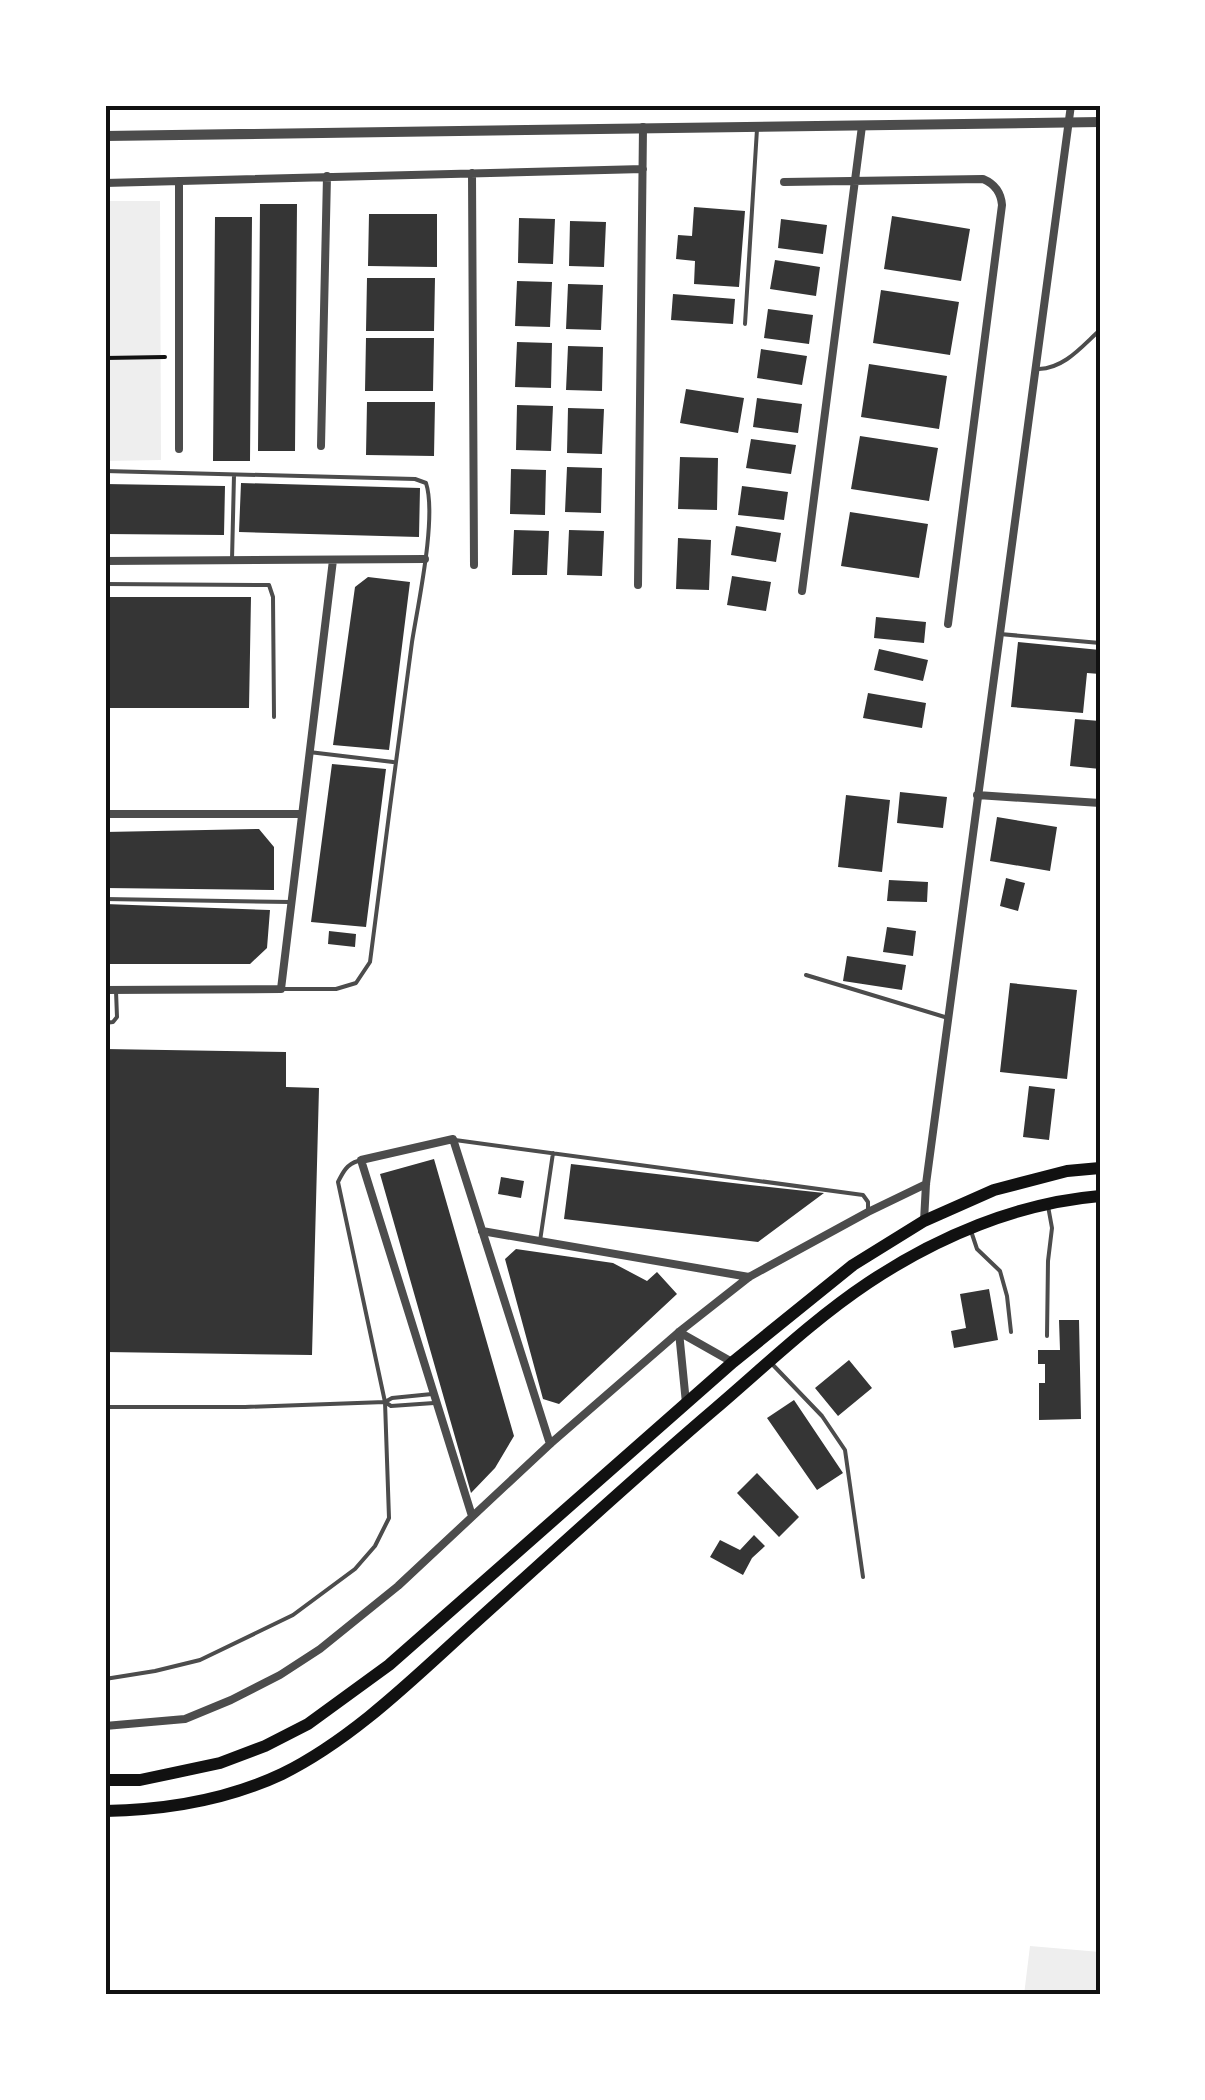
<svg xmlns="http://www.w3.org/2000/svg" width="1205" height="2100" font-family="'Asap Condensed',sans-serif">
<style>
.green{fill:#eee}
.building{fill:#353535}
.lines{fill:none;stroke-linecap:round;stroke-linejoin:round}
.path{stroke:#111;stroke-width:4}
.service{stroke:#4c4c4c;stroke-width:4}
.minor{stroke:#4c4c4c;stroke-width:8}
.tertiary{stroke:#4c4c4c;stroke-width:10}
.trunk{stroke:#111;stroke-width:12}
.neatline{fill:none;stroke:#111;stroke-width:4}
</style>
<rect width="100%" height="100%" fill="#fff"/>
<path class="green" d="M105 201H160L161 460 105 461Z
M1030 1946 1100 1952V1995H1024Z"/>
<path class="building" d="M260 204H297L295 451H258Z
M694 207 745 211 739 287 694 284 695 261 676 259 678 235 692 236Z
M369 214H437V267L368 266Z
M892 216 970 229 961 281 884 269Z
M215 217H252L250 461H213Z
M519 218 555 219 553 264 518 263Z
M781 219 827 225 823 254 778 248Z
M570 221 606 222 604 267 569 266Z
M775 260 820 267 816 296 770 289Z
M367 278H435L434 331H366Z
M517 281 552 282 550 327 515 326Z
M568 284 603 285 601 330 566 329Z
M881 290 959 302 950 355 873 343Z
M673 294 735 299 733 324 671 320Z
M768 309 813 315 809 344 764 338Z
M366 338H434L433 391H365Z
M517 342 552 343 551 388 515 387Z
M568 346 603 347 602 391 566 390Z
M761 349 807 356 802 385 757 378Z
M869 364 947 376 939 429 861 417Z
M686 389 744 398 738 433 680 423Z
M757 398 802 404 798 433 753 427Z
M367 402H435L434 456 366 455Z
M517 405 553 406 551 451 516 450Z
M568 408 604 409 602 454 567 453Z
M860 436 938 448 929 501 851 489Z
M751 439 796 445 791 474 746 468Z
M680 457 718 458 717 510 678 509Z
M567 467 602 468 601 513 565 512Z
M511 469 546 470 545 515 510 514Z
M241 483 420 488 419 537 239 532Z
M105 484 225 486 224 535 105 534Z
M742 486 788 492 784 520 738 515Z
M850 512 928 524 919 578 841 566Z
M736 526 781 533 776 562 731 555Z
M514 530 549 531 547 575H512Z
M569 530 604 531 602 576 567 575Z
M678 538 711 540 709 590 676 589Z
M732 576 771 582 766 611 727 605Z
M368 577 410 582 389 750 333 745 355 587Z
M105 597H251L249 708H105Z
M876 617 926 622 924 643 874 638Z
M1018 642 1100 650V674L1087 673 1083 713 1011 707Z
M879 649 928 660 923 681 874 670Z
M868 693 926 703 922 728 863 718Z
M1075 719 1100 721V769L1070 766Z
M332 764 386 769 366 927 311 922Z
M900 792 947 797 943 828 897 823Z
M846 795 890 800 882 872 838 867Z
M997 817 1057 827 1050 871 990 861Z
M259 829 274 847V890L105 888V832Z
M1006 878 1025 883 1018 911 1000 906Z
M889 880 928 882 927 902 887 901Z
M105 904 270 910 267 948 250 964H105Z
M887 927 916 931 913 956 883 952Z
M329 931 356 934 355 947 328 944Z
M847 956 906 965 902 990 843 981Z
M1010 983 1077 990 1067 1079 1000 1072Z
M105 1049 286 1052V1087L319 1088 312 1355 105 1352Z
M1029 1086 1055 1089 1049 1140 1023 1137Z
M434 1159 514 1436 495 1468 471 1493 380 1174Z
M571 1164 750 1185 824 1193 758 1242 564 1219Z
M501 1177 524 1181 521 1198 498 1194Z
M516 1249 613 1263 647 1281 657 1272 677 1294 559 1404 543 1399 505 1259Z
M989 1289 998 1340 954 1348 951 1331 966 1328 960 1294Z
M1059 1320H1079L1081 1419 1039 1420V1383H1045V1364H1038V1350H1060Z
M849 1360 872 1388 838 1416 815 1388Z
M794 1400 843 1473 817 1490 767 1418Z
M757 1473 799 1517 779 1537 737 1493Z
M754 1535 765 1546 752 1558 743 1575 710 1557 720 1540 740 1550Z"/>
<g class="lines">
<path class="path" d="M105 358 165 357"/>
<path class="service" d="M745 324 757 129
M1039 369C1065 368 1082 346 1100 330
M105 471 415 479 426 483C437 517 418 604 412 642 397 749 384 855 370 962L356 983 336 989H282
M232 560 234 475
M105 584 269 585 273 597 274 717
M1000 634 1100 643
M309 752 393 762
M105 899 290 902
M806 975 948 1018
M105 1023 113 1022 117 1017 116 991
M455 1140 863 1195 868 1202V1212
M972 1234 977 1249 1000 1271 1007 1296 1011 1332
M540 1241 553 1153
M1047 1336 1048 1261 1052 1228 1048 1206
M773 1365 822 1416 845 1450 863 1577
M385 1402 392 1398 432 1394
M105 1407H245L385 1402 391 1406 434 1403
M105 1679 155 1671 200 1660 293 1615 355 1569 375 1546 389 1518 385 1402 338 1182C343 1172 347 1164 358 1161"/>
<path class="minor" d="M472 173 474 565
M179 181V449
M784 182 983 179C995 184 1001 193 1002 205L948 624
M105 183 643 169
M321 446 327 176
M105 561 425 559
M638 585 643 127
M802 591 862 126
M977 795 1100 803
M105 814H302
M105 990 281 989 333 560
M924 1221 926 1184 1071 105
M482 1231 749 1277
M679 1332 686 1403
M679 1332 732 1362
M472 1516 361 1160 453 1139 550 1444
M105 1726 185 1719 231 1700 280 1675 320 1649 398 1586 550 1444 679 1332 749 1277 868 1212 926 1184"/>
<path class="tertiary" d="M105 136 1100 122"/>
<path class="trunk" d="M105 1780H140L220 1763 265 1746 308 1724 389 1665 733 1362 853 1265 924 1221 994 1190 1067 1171 1100 1168
M105 1811C165 1810 227 1800 282 1774 355 1738 418 1674 478 1620 557 1549 635 1477 716 1408 765 1366 814 1319 868 1283 937 1237 1017 1203 1100 1196"/>
</g>
<rect width="1205" height="2100" fill="none" stroke="#ffffff" stroke-width="215"/>
<rect x="108" y="108" width="990" height="1884" class="neatline"/>
</svg>
